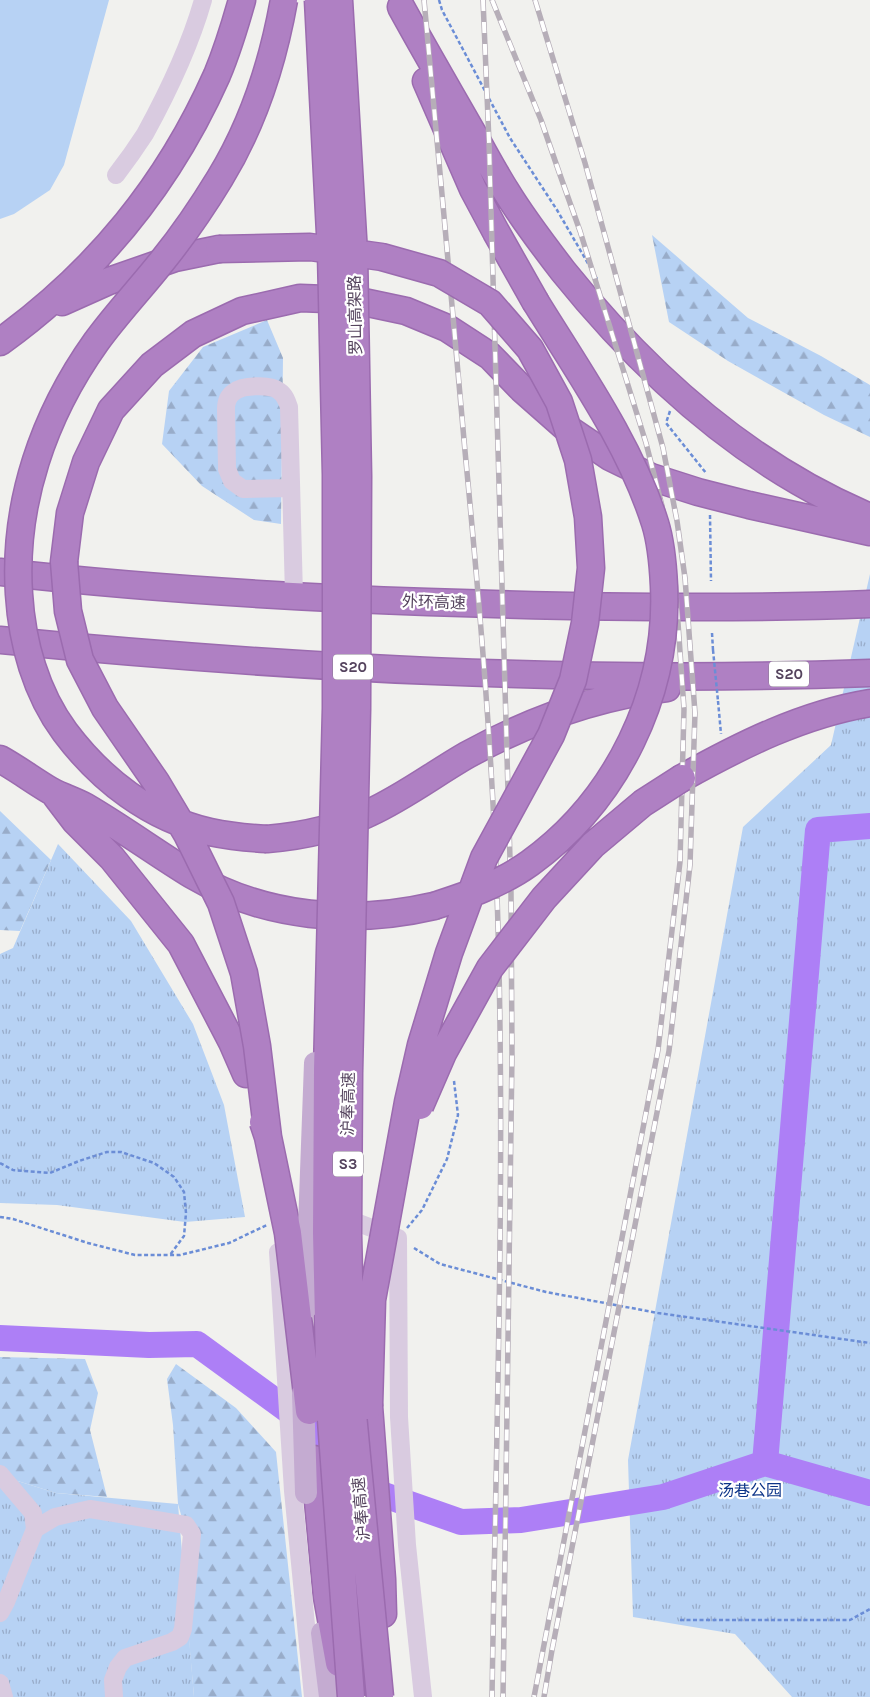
<svg xmlns="http://www.w3.org/2000/svg" width="870" height="1697" font-family="Karla,'Noto Sans SC',sans-serif">
<style>
.grass{fill:#b7d2f4}
.forest{fill:url(#forest-firs)}
.park{fill:url(#park-tufts)}
.lines{fill:none;stroke-linecap:round;stroke-linejoin:round}
.river{stroke:#ad7ff6;stroke-width:26}
.highway-casing{stroke:#9b6baf;stroke-width:29}
.path{stroke:#6b8dd6;stroke-width:2.5;stroke-dasharray:4 2.5;stroke-linecap:butt}
.minor{stroke:#d9cbe0;stroke-width:18}
.major{stroke:#c4abd1;stroke-width:22}
.highway{stroke:#af80c3;stroke-width:26}
.rail-casing{stroke:#b6aeb8;stroke-width:5.5}
.rail{stroke:#fff;stroke-width:4;stroke-dasharray:11;stroke-linecap:butt}
.highway-bridge-casing{stroke:#9b6baf;stroke-width:29;stroke-linecap:butt}
.path-bridge{stroke:#6b8dd6;stroke-width:2.5;stroke-dasharray:4 2.5;stroke-linecap:butt}
.major-bridge{stroke:#c4abd1;stroke-width:22}
.highway-bridge{stroke:#af80c3;stroke-width:26}
.labels{text-anchor:middle;dominant-baseline:central;stroke-width:4.5;stroke-linejoin:round;paint-order:stroke}
.shield{fill:#fff;stroke:#887c8e;stroke-width:1}
.shield-label{font-size:15px;font-weight:bold;fill:#55445e}
.street-label{font-size:16px;fill:#55445e;stroke:#fff}
.park-label{font-size:16px;fill:#0c3488;stroke:#fff}
</style>
<defs>
<pattern id="forest-firs" width="22" height="20" patternUnits="userSpaceOnUse" patternTransform="scale(1.25)"><rect width="22" height="20" fill="#b7d2f4"/><path d="M5 1l3.5 6h-7zM16 11l3.5 6h-7z" fill="#98acc9"/></pattern>
<pattern id="park-tufts" width="24" height="20" patternUnits="userSpaceOnUse" patternTransform="scale(1.25)"><rect width="24" height="20" fill="#b7d2f4"/><path d="M3 7l-1-3M5 7V3M7 7l1-3M15 17l-1-3M17 17v-4M19 17l1-3" fill="none" stroke="#98acc9"/></pattern>
</defs>
<rect width="100%" height="100%" fill="#f1f1ee"/>
<path class="grass" d="M0 0H109L64 165 50 190 14 214 0 219Z"/>
<path class="forest" d="M652 235 748 318 821 356 870 385V437L824 415 728 361 669 322Z
M267 320 283 358 281 524 254 520 202 486 162 444 169 391 203 347Z
M0 811 51 860 20 931 0 930Z
M0 1357 85 1359 98 1393 90 1430 107 1497 56 1493 8 1478 0 1466Z
M176 1364 236 1408 276 1452 302 1697H194L185 1594 191 1550 178 1504 173 1425 167 1379Z"/>
<path class="park" d="M870 574V1697H792L735 1634 633 1617 628 1460 743 827 831 745Z
M58 844 131 921 193 1024 224 1105 245 1217 185 1222 57 1205 0 1203V954L13 948Z
M0 1466 8 1478 56 1493 178 1504 194 1697H0Z"/>
<g class="lines">
<path class="river" d="M0 1338 149 1345 197 1344 300 1419 339 1467 364 1488 461 1522 521 1520 663 1497 765 1463 870 1493
M765 1463 818 830 870 826"/>
<g class="highway-casing">
<path id="highway" d="M401 7C424 49 448 90 472 132 483 151 494 172 506 191 523 219 543 245 563 271 645 373 748 466 870 517
M426 81 473 189 496 232 535 301
M62 302 109 281 175 258 219 249
M0 342C97 272 168 185 217 75 227 51 235 25 242 0
M64 562 70 513 86 462 111 410 152 365 193 334 242 311 300 298 354 300 406 311 447 328 490 356 522 389 564 426 610 457 651 477 698 492 749 505 870 532
M0 572C142 588 285 597 428 602 575 607 723 610 870 604
M0 640C289 668 580 684 870 673
M0 759C18 769 34 781 51 791 62 797 75 801 86 807 122 828 156 853 192 875 265 918 352 925 434 906
M682 778C741 745 803 714 870 703
M56 796 75 821 112 858 181 944 232 1042 246 1074
M267 839C303 836 337 829 369 813 404 797 434 774 467 755 529 721 597 696 667 688
M369 1406 382 1579 383 1614
M314 1459 327 1597 339 1663"/>
</g>
<path class="path" d="M439 0 442 10 510 138 557 210 597 279
M670 411 666 423 706 473
M710 515 711 581
M712 633 713 650
M718 701 721 734
M0 1163 13 1170 50 1173 79 1161 107 1152H121L154 1163 174 1177 184 1192 186 1213 184 1236 170 1255
M0 1217 13 1219 88 1243 135 1255H180L229 1243 267 1225
M407 1228 422 1210 447 1159 458 1115 454 1081
M414 1248 440 1264 546 1292 658 1313 870 1343
M680 1620H850L870 1609"/>
<path class="minor" d="M116 175C126 162 136 148 145 134 168 92 190 46 203 0
M291 488 243 489 232 481 227 469 226 409C226 403 228 396 234 392 242 385 271 384 279 391 285 395 287 401 289 407L294 595
M340 1216 398 1238 399 1417 407 1545 423 1697
M278 1252 293 1491 313 1697
M0 1474 33 1513 35 1529 6 1602 0 1613
M35 1529 55 1517 90 1509 186 1525 192 1534 183 1629 180 1637 172 1642 125 1658 118 1667 113 1680 114 1697
M0 1683 4 1697"/>
<path class="major" d="M322 1633 330 1697"/>
<use href="#highway" class="highway"/>
<g class="rail-casing">
<path id="rail" d="M424 0C438 150 452 301 465 451 479 598 492 746 497 894 506 1162 496 1429 492 1697
M483 0 489 142 511 893 512 1055 503 1697
M492 0 541 120 559 172 580 231 646 443 662 506 675 580 684 709 680 862 658 1050 534 1697
M535 0 585 163 663 448 677 521 685 578 695 713 690 865 669 1051 552 1650 544 1697"/>
</g>
<use href="#rail" class="rail"/>
<g class="highway-bridge-casing">
<path id="highway-bridge" d="M318 0 331 253 336 475V708L327 1070 326 1233 330 1406 351 1697
M339 0 354 253 358 476 357 709 349 1073 348 1233 352 1404 380 1697
M219 249 310 247 382 257 439 273 490 303 530 349 559 402 578 460 588 517 591 568 585 623 573 680 551 735 484 858 449 953 421 1045 408 1102 372 1300 369 1406
M64 562 68 611 80 660 105 708 156 782 187 834 221 903 244 973 257 1046 268 1137
M267 839C248 838 229 836 210 832 150 818 101 780 65 732 36 693 22 643 19 594 13 503 44 415 96 342 117 313 141 288 163 260 184 234 203 206 220 178 253 124 273 62 284 0
M434 906C468 895 501 884 530 863 617 800 669 693 664 586 663 565 661 542 655 523 630 444 578 371 535 301
M420 1106 443 1053 490 968 544 898 593 845 643 803 682 778
M263 1122 268 1137 288 1233 309 1411"/>
</g>
<path class="path-bridge" d="M713 650 718 701"/>
<path class="major-bridge" d="M306 1308 315 1063
M303 1393 306 1493"/>
<use href="#highway-bridge" class="highway-bridge"/>
</g>
<g class="labels">
<g class="shield">
<rect x="333" y="654.5" width="40" height="25" rx="4"/>
<rect x="769" y="661.5" width="40" height="25" rx="4"/>
<rect x="333" y="1151.5" width="30" height="25" rx="4"/>
</g>
<g class="shield-label">
<text x="353" y="667">S20</text>
<text x="789" y="674">S20</text>
<text x="348" y="1164">S3</text>
</g>
<g class="street-label">
<text transform="translate(355 315) rotate(-91)">罗山高架路</text>
<text transform="translate(434 602) rotate(2)">外环高速</text>
<text transform="translate(348 1104) rotate(-89)">沪奉高速</text>
<text transform="translate(361 1509) rotate(-95)">沪奉高速</text>
</g>
<g class="park-label">
<text x="750" y="1490">汤巷公园</text>
</g>
</g>
</svg>
